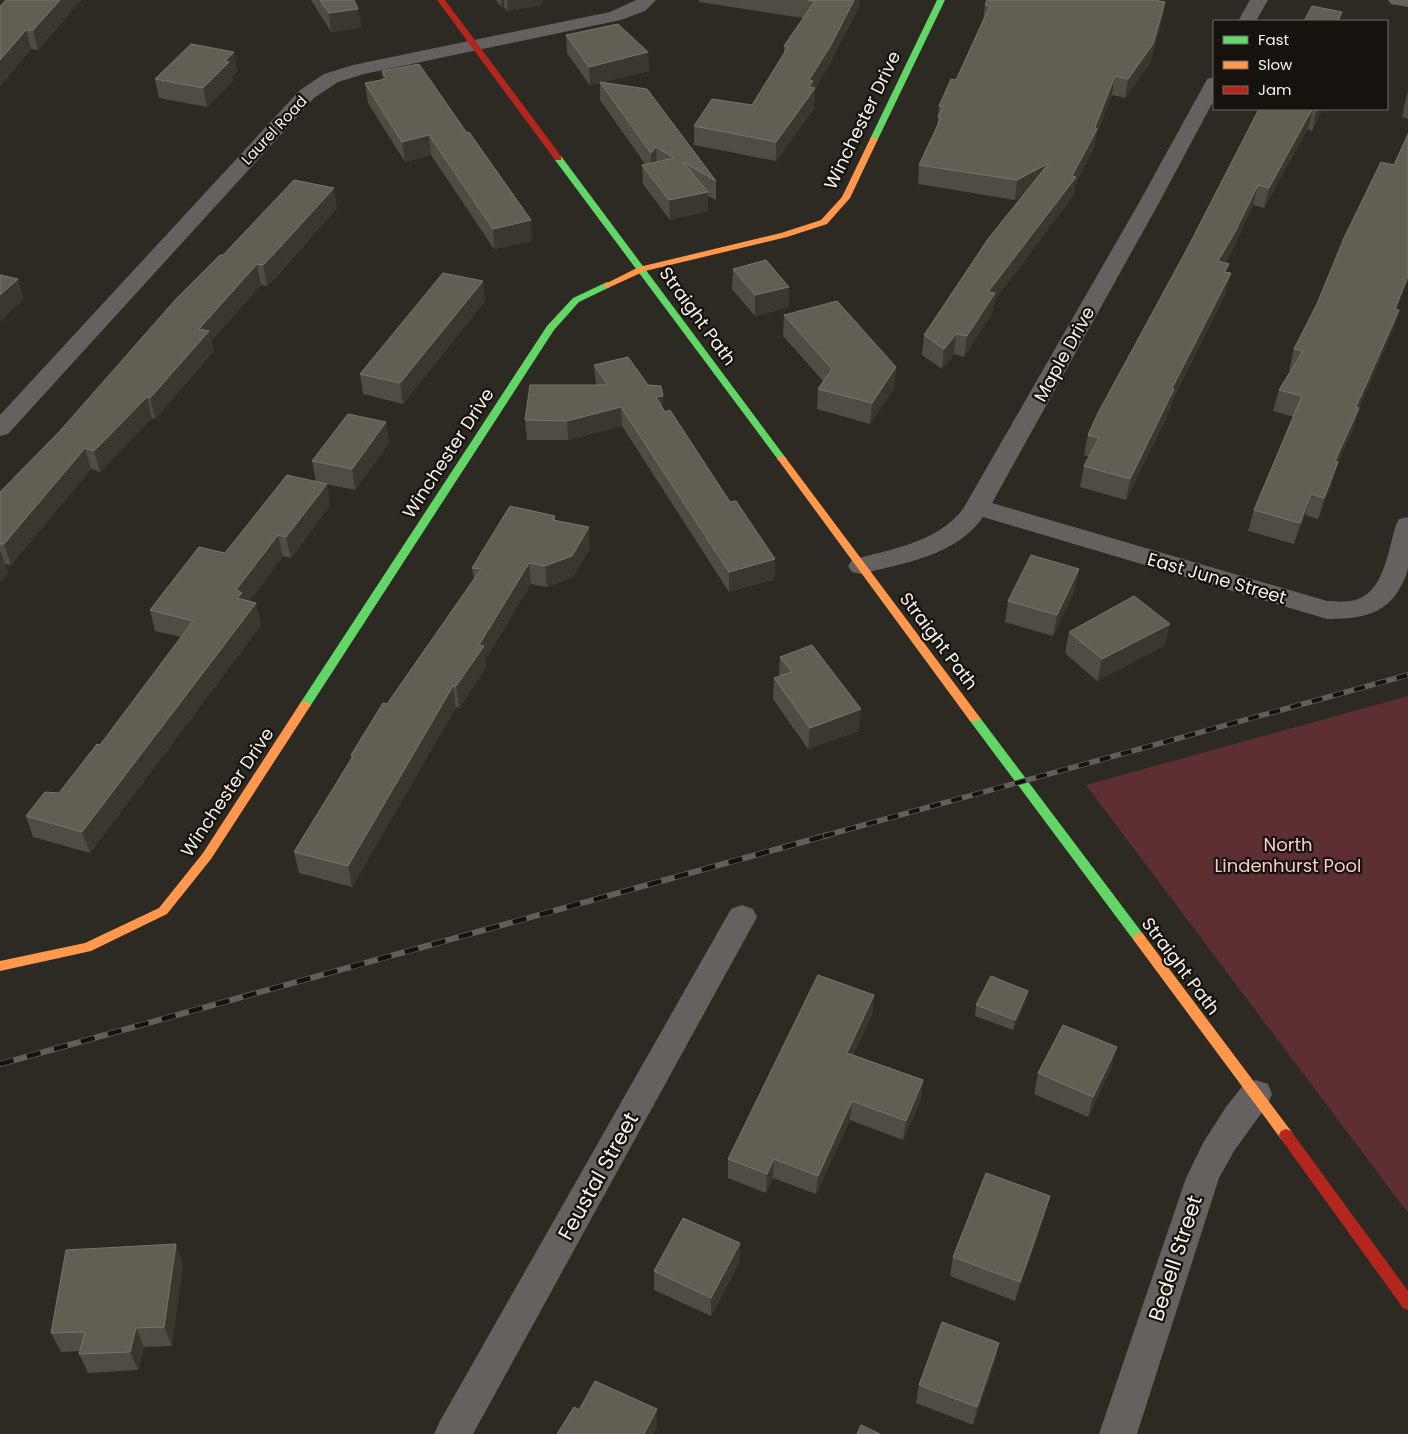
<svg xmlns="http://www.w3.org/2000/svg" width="1408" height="1434" font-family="Poppins,sans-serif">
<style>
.green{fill:#5d2f32}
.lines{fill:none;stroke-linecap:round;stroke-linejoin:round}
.street{fill:#64615f;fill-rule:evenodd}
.fast{fill:#63d668;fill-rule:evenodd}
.slow{fill:#ff974d;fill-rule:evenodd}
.jam{fill:#b3261e;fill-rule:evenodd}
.rail-far1-casing{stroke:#625f5b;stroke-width:5.5}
.rail-casing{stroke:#625f5b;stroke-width:6}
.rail-far1{stroke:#16130e;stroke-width:4;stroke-dasharray:11;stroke-linecap:butt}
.rail{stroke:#16130e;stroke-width:4.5;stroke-dasharray:14;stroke-linecap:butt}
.wall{fill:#4f4d43}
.shaded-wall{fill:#3a372e}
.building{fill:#615f54;stroke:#78766c}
.labels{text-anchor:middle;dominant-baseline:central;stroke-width:4.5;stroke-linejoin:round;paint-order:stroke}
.far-street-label{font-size:15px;fill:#f5f0e9;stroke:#16130e}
.street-label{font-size:18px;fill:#f5f0e9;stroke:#16130e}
.park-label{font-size:18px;fill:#fac8c9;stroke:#16130e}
.near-street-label{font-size:21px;fill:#f5f0e9;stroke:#16130e}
</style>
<rect width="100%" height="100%" fill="#2d2923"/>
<path class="green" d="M1408 696V1213L1086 785Z"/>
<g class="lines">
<path class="street" d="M636 0H656L645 11 621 20 364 74 338 82 314 98 8 434 0 436V415L300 90 324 74 353 65 610 12Z
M1250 0H1268L1256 21H1238Z
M1388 0H1408V7L1391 4Z
M1214 77V100L1160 201 992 503 1327 601C1337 601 1349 603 1358 599 1385 589 1388 549 1396 525L1399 519 1408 517C1408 534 1408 551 1408 568 1407 574 1404 581 1401 586 1386 616 1357 619 1327 619L983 517C956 556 904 563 861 574L852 572 848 566 852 560C890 549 937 543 963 509L1140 201 1205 83 1207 79Z
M742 905 753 909 757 917 473 1434H434L440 1421 731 909Z
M1256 1080 1268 1084 1272 1094 1268 1104 1234 1151 1219 1178 1137 1434H1099L1186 1178 1203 1143 1226 1107 1244 1084Z"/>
<path class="fast" d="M937 0H945L878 139 871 141 870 139Z
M555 156H561L785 457 787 459 785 461H779L555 160Z
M607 282 610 283V287L579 302 554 330 309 708H301L299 705 301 702 547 326 573 298Z
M974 714 978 715 1143 934 1145 938 1143 942 1139 943 1135 942 970 721 968 718Z"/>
<path class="slow" d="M871 137 878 139 850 198 827 224 787 237 645 271 610 287 607 288 603 285 639 267 781 233 821 220 842 197Z
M782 456 785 457 978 715 980 718 978 721H970L779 461 777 459 779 457Z
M305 701 311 705 309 708 211 859 167 914 91 951 0 971V961L85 943 159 908 203 853 301 702Z
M1139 933 1143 934 1291 1131 1293 1135 1291 1139 1286 1141 1281 1139 1135 942 1133 938 1135 934Z"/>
<path class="jam" d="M437 0H445L561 156V160H555Z
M1286 1129 1291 1131 1408 1291V1310L1403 1308 1281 1139 1279 1135 1281 1131Z"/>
<g class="rail-far1-casing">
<path id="rail-far1" d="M824 836 1408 675"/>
</g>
<g class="rail-casing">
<path id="rail" d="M0 1064 828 835"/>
</g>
<use href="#rail-far1" class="rail-far1"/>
<use href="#rail" class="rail"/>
</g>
<path class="wall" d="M81 0 38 50 31 49 1 85H0V6Z
M311 0H354L358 9 361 28 331 32Z
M496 0H543V5L508 11 504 7H501Z
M699 0H860L859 7 830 63 815 88 814 108 776 161 694 145V126L752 105 784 55V46L803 18 699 2Z
M987 0H1158V1L1165 2 1162 20 1150 63 1125 98 1112 95 1096 135 1094 148 1075 184 1073 196 994 301 992 313 964 357 954 354 942 369 922 355 924 335 1023 195 1015 200 918 184 919 165 937 126 939 106 956 80 983 20 985 5Z
M566 35 648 52 649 71 603 82 716 181V200L708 196V211L670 220 643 184 642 165 645 164 600 100V83L590 86 567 53Z
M234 52 237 71 232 76 233 81 207 107 159 98 155 79Z
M382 71 532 241 494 249 431 155 405 162 368 103 365 83 383 80Z
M1408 91V119L1402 117 1404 110H1403Z
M1259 109H1322L1312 131 1308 129 1302 138 1264 208 1253 205 1231 253 1225 263 1229 264 1227 272 1226 293 1172 401 1170 410 1126 500 1080 487 1084 466 1089 457 1084 455 1088 435 1187 249Z
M1394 165 1397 309 1399 310 1393 330 1359 408 1353 429 1336 466 1332 483 1318 519 1305 515 1294 544 1248 531 1254 510 1294 417 1273 411 1279 390 1291 370H1289L1294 349Z
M337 208 275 278 267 286 261 285 211 341 214 351 155 419 152 418 100 472 91 469 11 565 5 564 8 573 0 582V492L59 432 223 255Z
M733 269 789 307 755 316 732 289Z
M483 281 485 301 403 404 363 394 360 374Z
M784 315 896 367 894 388 870 424 817 409 818 389 823 381 783 336Z
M594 365 648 385 663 396V408L730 502 775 559 774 579 729 592 622 426 568 440H527L525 420 596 385Z
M386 422 389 443 355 490 320 483 327 484 330 505 291 558 283 556 249 601 256 603 261 625 90 853 33 837 26 816 59 793 100 745 181 637 155 631 150 610 225 553 316 482 312 461Z
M555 516V520L590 548 573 577 547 587 531 584 485 660 486 667 459 708 456 707 352 887 299 873 294 852 351 759V755L387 704 474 579 472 568Z
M1075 590 1053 636 1005 622 1008 601Z
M1069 632 1165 645 1097 681 1065 653Z
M780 657 859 731 808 749 773 699 774 678 779 676Z
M1028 991 1026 1001 1013 1030 975 1016 976 1005Z
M874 995 872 1015 853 1055 923 1080 921 1099 903 1140 850 1120 816 1194 773 1178 766 1193 728 1178V1159Z
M1111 1068 1088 1117 1034 1094 1038 1073Z
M1045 1215 1015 1301 950 1276 953 1257Z
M740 1243 739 1263 711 1316 654 1290V1271Z
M183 1263 172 1346 144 1347 138 1370 88 1373 79 1354 80 1351 61 1352 51 1333Z
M995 1362 973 1425 916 1403 919 1385Z"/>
<path class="shaded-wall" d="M60 0H81L38 50 33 30Z
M501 0H504V7H501Z
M507 0H543V5L508 11Z
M854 0H860L859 7 830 63 814 90 815 88 814 108 776 161V142L809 80Z
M1165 2 1162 20 1150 63 1125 98 1128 79Z
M358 9 361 28 331 32 329 13Z
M26 30 31 49 1 85 0 82V60Z
M234 52 237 71 232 76 233 81 207 107 203 88 225 61Z
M648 52 649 71 600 83V82V83L590 86 589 67Z
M1115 76 1112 95 1096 135 1094 148 1075 184 1073 196 994 301 992 313 964 357 967 336 988 292 1072 176 1095 127Z
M1313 109 1308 129 1264 208 1269 188Z
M1318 109H1322L1312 131 1316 111Z
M429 135 431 155 405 162 402 142Z
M656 147 657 165 651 172V153Z
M1049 163 1046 183 1015 200 1017 180Z
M1258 185 1253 205 1231 253 1214 281 1218 261Z
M334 188 337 208 267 286 263 265Z
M708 192V211L670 220 669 200Z
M531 220 532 241 494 249 493 229Z
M257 264 261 285 211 341 214 351 155 419 150 398 199 329Z
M1229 264 1225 284 1224 272Z
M1231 273 1226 293 1172 401 1170 410 1126 500 1130 479 1172 388Z
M1408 276V281L1389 329 1395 309Z
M18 279 24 299 0 322V295Z
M483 281 485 301 403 404 400 383Z
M789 287V307L755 316V295Z
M1399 310 1393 330 1355 417 1359 408 1353 429 1336 466 1332 483 1318 519 1335 461 1356 407Z
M956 334 954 354 942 369 944 349Z
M896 367 894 388 870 424 872 403Z
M663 396V415L656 397Z
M147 397 152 418 100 472 94 451Z
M621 407 622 426 568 440 567 421Z
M386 422 389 443 355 490 352 469Z
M85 448 91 469 11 565 4 544Z
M327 484 330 505 291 558 286 537Z
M1311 494 1305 515 1294 544 1300 523Z
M589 527 590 548 573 577 547 587 545 566Z
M278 535 283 556 245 606 242 620 236 590Z
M0 552H1L8 573 0 582Z
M775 559 774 579 729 592V572Z
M529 563 531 584 485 660 486 667 459 708 456 686 479 645Z
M1079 569 1075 590 1053 636 1057 615Z
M256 603 261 625 90 853 82 832Z
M1170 624 1165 645 1097 681 1102 659Z
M453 686 456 707 352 887 348 866Z
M861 709 859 731 808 749 810 728Z
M1028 991 1026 1001 1013 1030 1015 1020Z
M874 995 872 1015 845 1072 847 1053Z
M1117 1047 1111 1068 1088 1117 1093 1097Z
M923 1080 921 1099 903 1140 906 1121Z
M852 1101 850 1120 816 1194 818 1176Z
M774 1159 773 1178 766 1193 767 1174Z
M1050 1196 1045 1215 1015 1301 1020 1282Z
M740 1243 739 1263 711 1316V1298Z
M176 1244 183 1263 172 1346 164 1327Z
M136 1328 144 1347 138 1370 130 1352Z
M999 1343 995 1362 973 1425 977 1407Z
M657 1409V1427L654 1434H644Z"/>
<path class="building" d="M6 0H60L33 30H26L0 60V6Z
M320 0H354L358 9 329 13Z
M808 0H854L831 45 809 80 813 81 809 87 815 88 776 142 694 126 712 99 752 105 788 47 784 46 815 1Z
M987 0H1154L1165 2 1153 44 1128 79 1115 76 1095 127 1097 129 1072 176 1076 177 988 292 995 293 967 336 956 334 944 349 924 335 988 239 1049 163 1017 180 919 165 941 118 938 117 943 107 939 106 951 79 956 80 990 6 985 5Z
M1312 6 1342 12 1338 21H1304Z
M618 24 648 52 589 67 566 35Z
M191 44 234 52 225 61 229 62 203 88 155 79Z
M419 64 467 133 469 132 531 220 493 229 429 135 402 142 365 83 386 79 382 71Z
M600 82 647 89 716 181 683 162 708 192 669 200 642 165 675 158 656 147 651 153Z
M1259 109H1318L1316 111 1313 109 1307 118 1269 188 1258 185 1235 232 1218 261 1229 264 1224 272 1231 273 1172 388 1174 389 1130 479 1084 466 1099 438 1088 435 1098 413 1187 249Z
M1408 134V276L1395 309 1399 310 1356 407 1359 408 1335 461 1338 462 1324 498 1311 494 1300 523 1254 510 1302 396 1279 390 1303 351 1294 349 1317 304 1344 238 1381 162 1394 165Z
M294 180 334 188 271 257 263 265 257 264 199 329 209 331 150 398 147 397 94 451 85 448 4 544H0V492L59 432 176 299 220 255H223Z
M766 260 789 287 755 295 733 269Z
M443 273 483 281 400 383 360 374Z
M0 275 18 279 0 295Z
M837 301 896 367 872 403 818 389 832 369 784 315Z
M628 357 648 385 661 386 663 396 656 397 665 412 670 410 730 502 736 501 775 559 729 572 621 407 567 421 525 420 530 385H608L594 365Z
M348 414 386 422 352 469 312 461Z
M287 475 327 484 286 537 278 535 236 590 242 593 237 598 256 603 82 832 26 816 45 792 59 793 97 744 100 745 193 621 150 610 199 547 225 553Z
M510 506 555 516 553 520 589 527 572 556 545 566 529 563 479 645 484 646 456 686H453L348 866 294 852 353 756 351 755 383 703 387 704 481 569 472 568Z
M1031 555 1079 569 1057 615 1008 601Z
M1134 596 1170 624 1102 659 1069 632Z
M812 645 861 709 810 728 774 678 792 672 780 657Z
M818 975 874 995 847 1053 923 1080 906 1121 852 1101 818 1176 774 1159 767 1174 728 1159Z
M991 976 1028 991 1015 1020 976 1005Z
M1063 1025 1117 1047 1093 1097 1038 1073Z
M986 1173 1050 1196 1020 1282 953 1257Z
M683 1218 740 1243 711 1298 654 1271Z
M176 1244 164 1327 136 1328 130 1352 79 1354 85 1332 51 1333 66 1250Z
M942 1322 999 1343 977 1407 919 1385Z
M595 1381 657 1409 644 1434H557L574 1407 579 1410Z
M861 1425 880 1434H857Z"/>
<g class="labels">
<g class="far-street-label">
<text transform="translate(274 130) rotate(-47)">Laurel Road</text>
</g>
<g class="street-label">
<text transform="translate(862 120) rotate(-64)">Winchester Drive</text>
<text transform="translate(698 316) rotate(54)">Straight Path</text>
<text transform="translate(1064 354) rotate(-61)">Maple Drive</text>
<text transform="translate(448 453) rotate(-57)">Winchester Drive</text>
<text transform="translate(1217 578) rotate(16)">East June Street</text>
<text transform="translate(939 641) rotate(53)">Straight Path</text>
<text transform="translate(227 792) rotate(-56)">Winchester Drive</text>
<text transform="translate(1181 966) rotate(53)">Straight Path</text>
</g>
<g class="park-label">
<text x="1288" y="844">North<tspan x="1288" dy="21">Lindenhurst Pool</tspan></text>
</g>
<g class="near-street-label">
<text transform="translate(598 1176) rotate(-61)">Feustal Street</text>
<text transform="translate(1175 1258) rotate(-72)">Bedell Street</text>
</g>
</g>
<rect x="1213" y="20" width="175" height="90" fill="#16130e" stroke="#6f6b66"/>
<rect x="1223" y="36" width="25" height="8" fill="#63d668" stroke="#6f6b66"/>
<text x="1258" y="45" font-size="15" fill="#f5f0e9">Fast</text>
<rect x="1223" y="61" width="25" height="8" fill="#ff974d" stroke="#6f6b66"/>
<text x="1258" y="70" font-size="15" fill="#f5f0e9">Slow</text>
<rect x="1223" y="86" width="25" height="8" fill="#b3261e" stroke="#6f6b66"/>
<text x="1258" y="95" font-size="15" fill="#f5f0e9">Jam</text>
</svg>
